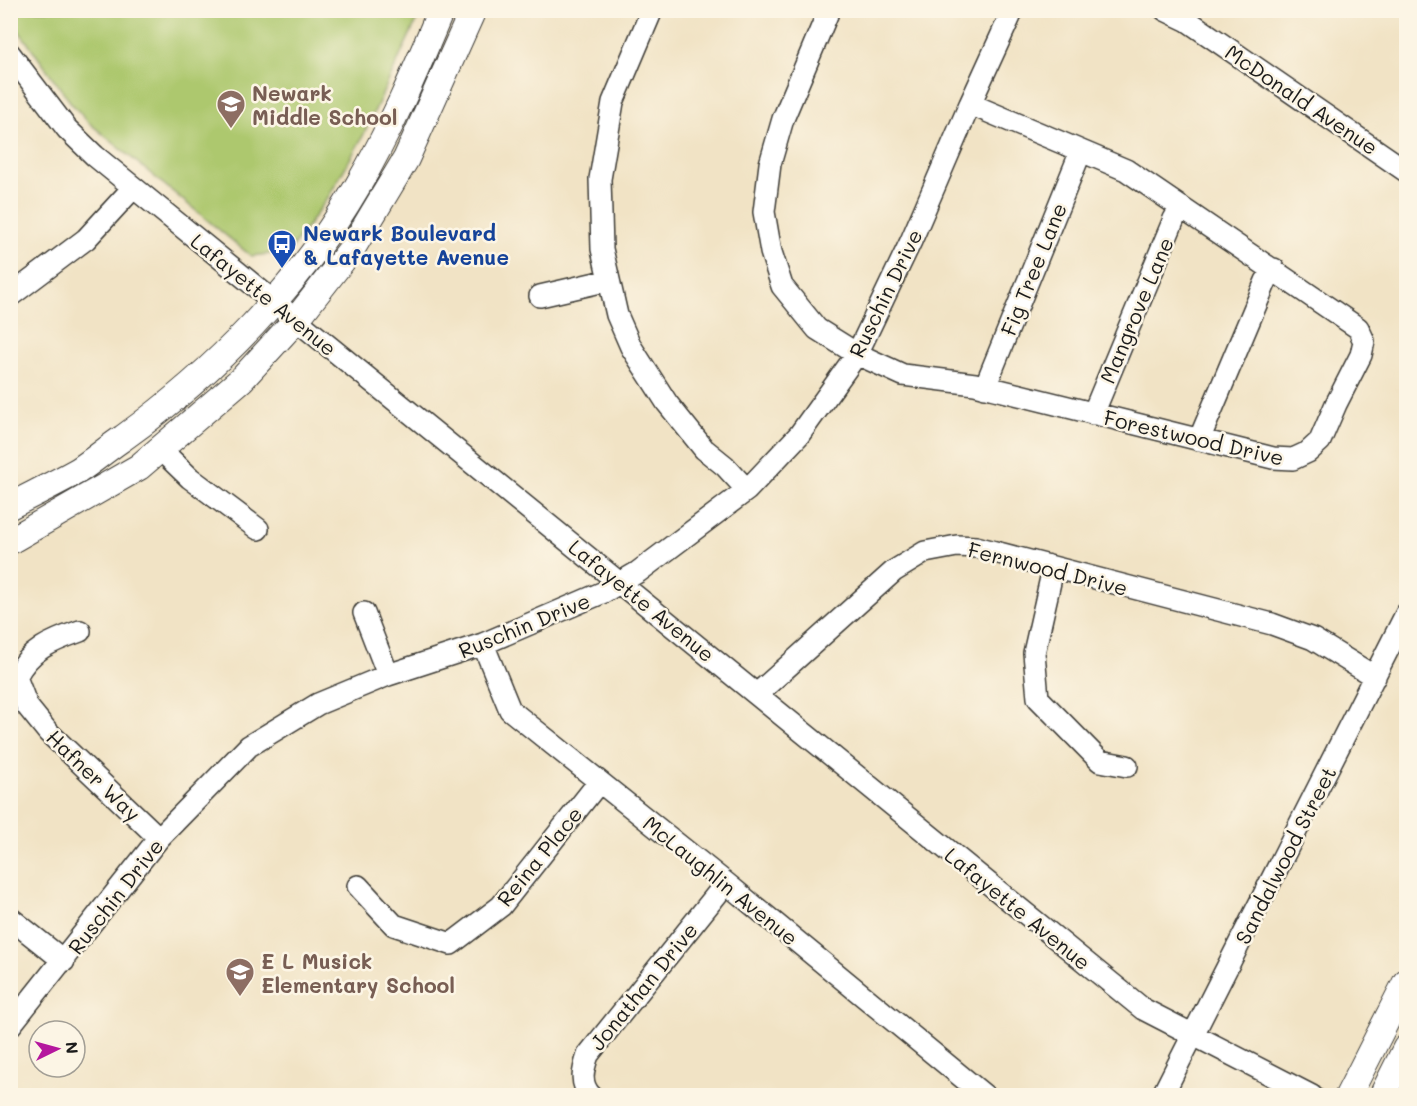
<svg xmlns="http://www.w3.org/2000/svg" width="1417" height="1106" font-family="Mali,sans-serif">
<style>
.grass{fill:#adc86e;stroke:#647245;stroke-width:1.5}
.lines{fill:none;stroke-linecap:round;stroke-linejoin:round}
.minor-casing{stroke:#3c3a35;stroke-width:24}
.major-casing{stroke:#3c3a35;stroke-width:28}
.minor{stroke:#fff;stroke-width:21}
.major{stroke:#fff;stroke-width:26}
.labels{text-anchor:middle;dominant-baseline:central;stroke-width:5;stroke-linejoin:round;paint-order:stroke}
.education-label{font-size:21px;font-weight:bold;fill:#785e54;stroke:#fcf5e5;text-anchor:start}
.street-label{font-size:21px;fill:#1c1c1c;stroke:#fcf5e5}
.transit-label{font-size:21px;font-weight:bold;fill:#164399;stroke:#fcf5e5;text-anchor:start}
</style>
<rect width="100%" height="100%" fill="#fcf5e5"/>
<filter id="ink" filterUnits="userSpaceOnUse"><feTurbulence type="fractalNoise" baseFrequency=".0167" numOctaves="2"/><feDisplacementMap in="SourceGraphic" scale="12" xChannelSelector="R" yChannelSelector="G"/><feConvolveMatrix kernelMatrix="1 2 1 2 8 2 1 2 1" color-interpolation-filters="sRGB"/></filter>
<filter id="wash" filterUnits="userSpaceOnUse"><feTurbulence type="fractalNoise" baseFrequency=".008" numOctaves="4" result="noise"/><feDisplacementMap in="SourceGraphic" scale="24" xChannelSelector="R" yChannelSelector="G"/><feGaussianBlur stdDeviation="1.35" result="paint"/><feColorMatrix in="noise" values="0 0 0 0 0 0 0 0 0 0 0 0 0 0 0 0 0 1.4 0 .05"/><feComposite in="paint" operator="in"/></filter>
<g filter="url(#wash)">
<rect width="100%" height="100%" fill="#f1e3c5"/>
<path class="grass" d="M10 11 11 10 421 11 363 136 329 196 289 252 251 256 88 122 71 103 11 20Z"/>
</g>
<g filter="url(#ink)">
<g class="lines">
<g class="minor-casing">
<path id="minor" d="M652 10 613 102 600 179 602 249 617 315 631 347 667 403 704 449 725 466 747 490
M829 10 783 119 770 164 764 212 771 252 782 286 817 329 857 354 903 375 975 384 1273 458 1293 459 1308 452 1320 441 1336 404 1361 355 1364 341 1358 328 1126 170 970 104
M1165 10 1188 21 1406 171
M10 54 67 129 95 156 1143 1009 1312 1096
M10 296 86 239 133 188
M540 296 609 280
M985 387 1081 151
M1093 414 1174 219 1181 207
M1199 440 1266 281 1274 269
M160 449 190 478 258 529
M1053 569 1034 653 1038 698 1100 761 1127 766
M364 613 388 675
M483 644 510 710 726 883 985 1096
M16 677 27 706 48 732 159 838
M16 677C29 650 52 641 80 631
M757 694 894 571 925 552 957 546 976 547 1272 624 1313 639 1375 677
M358 886 394 925 451 944 501 906 599 782
M10 918 64 961
M10 1026 159 838 249 746 318 704 388 675 483 644 604 592 638 572 747 490 799 435 857 354 911 241 970 104 1013 10
M591 1096C579 1083 583 1070 588 1055L726 883
M1162 1096 1406 614"/>
</g>
<g class="major-casing">
<path id="major" d="M10 506C33 494 56 483 79 470 94 460 108 448 123 438 216 371 299 286 357 187 390 131 416 70 441 10
M10 541 139 467 242 379 296 320 353 247 406 159 473 10
M1348 1096 1406 982
M1382 1096 1406 1048"/>
</g>
<use href="#minor" class="minor"/>
<use href="#major" class="major"/>
</g>
</g>
<defs>
<g id="school-pin" transform="scale(1.5)"><path d="M0 17L-7.5 6A9.5 9.5 0 1 1 7.5 6Z" fill="#8d6e63" stroke="#fcf5e5"/><path d="M0-5L7-2L0 1L-7-2ZM-4 1L0 2.5L4 1V4Q0 6-4 4Z" fill="#fff"/></g>
<g id="bus-pin" transform="scale(1.5)"><path d="M0 17L-7.5 6A9.5 9.5 0 1 1 7.5 6Z" fill="#1a4fb4" stroke="#fcf5e5"/><path d="M-5-6H5V4H4V6H2V4H-2V6H-4V4H-5ZM-3.5-4V0h7V-4ZM-3.5 1.2v1.5H-2V1.2ZM2 1.2v1.5H3.5V1.2Z" fill="#fff"/></g>
</defs>
<g fill-rule="evenodd">
<use href="#school-pin" x="231" y="104"/>
<use href="#bus-pin" x="282" y="244"/>
<use href="#school-pin" x="240" y="972"/>
</g>
<g class="labels">
<g class="education-label">
<text x="252" y="92">Newark<tspan x="252" dy="24">Middle School</tspan></text>
<text x="261" y="960">E L Musick<tspan x="261" dy="24">Elementary School</tspan></text>
</g>
<g class="street-label">
<text transform="translate(1302 99) rotate(34)">McDonald Avenue</text>
<text transform="translate(1033 269) rotate(-68)">Fig Tree Lane</text>
<text transform="translate(885 293) rotate(-64)">Ruschin Drive</text>
<text transform="translate(264 294) rotate(39)">Lafayette Avenue</text>
<text transform="translate(1136 310) rotate(-67)">Mangrove Lane</text>
<text transform="translate(1194 437) rotate(13)">Forestwood Drive</text>
<text transform="translate(1048 568) rotate(14)">Fernwood Drive</text>
<text transform="translate(642 600) rotate(39)">Lafayette Avenue</text>
<text transform="translate(524 625) rotate(-22)">Ruschin Drive</text>
<text transform="translate(94 775) rotate(44)">Hafner Way</text>
<text transform="translate(1285 855) rotate(-63)">Sandalwood Street</text>
<text transform="translate(539 856) rotate(-51)">Reina Place</text>
<text transform="translate(721 880) rotate(39)">McLaughlin Avenue</text>
<text transform="translate(115 896) rotate(-52)">Ruschin Drive</text>
<text transform="translate(1018 908) rotate(39)">Lafayette Avenue</text>
<text transform="translate(643 986) rotate(-51)">Jonathan Drive</text>
</g>
<g class="transit-label">
<text x="303" y="232">Newark Boulevard<tspan x="303" dy="24">&amp; Lafayette Avenue</tspan></text>
</g>
</g>
<rect width="1417" height="1106" fill="none" stroke="#fcf5e5" stroke-width="36"/>
<g transform="translate(57 1049) rotate(85)"><circle r="28" fill="#fcf5e5" stroke="#a29e95" stroke-width="1.5"/>
<path d="M0-4.5L10 22L0 15L-10 22Z" fill="#b5179e"/>
<text y="-9" font-size="16" font-weight="bold" text-anchor="middle" fill="#1c1c1c">N</text>
</g>
</svg>
